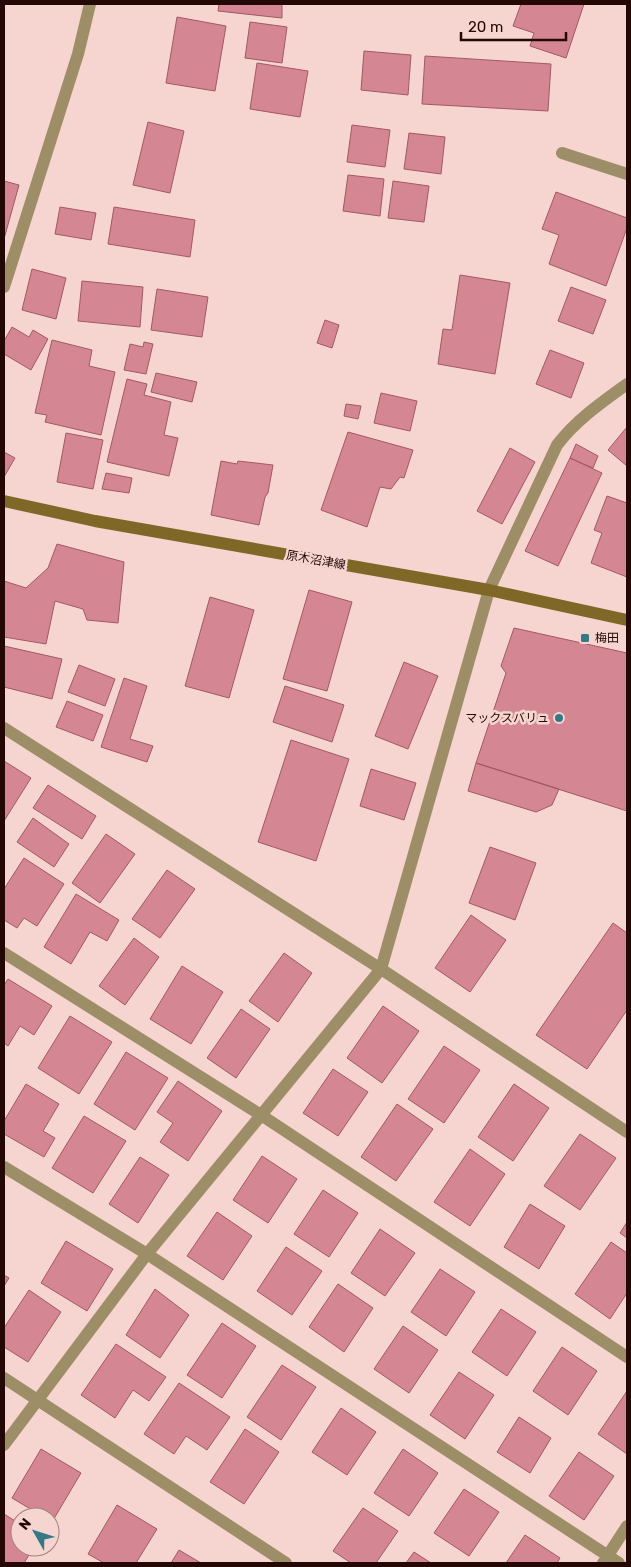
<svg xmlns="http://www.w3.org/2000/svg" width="631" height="1567" font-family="Rubik,'Noto Sans JP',sans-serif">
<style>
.building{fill:#d58693;stroke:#a25866}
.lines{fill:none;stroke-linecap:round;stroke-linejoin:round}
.street{stroke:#9e8e67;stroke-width:12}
.secondary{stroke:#7f6827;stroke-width:12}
.poi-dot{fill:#337a85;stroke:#f6d4cf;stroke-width:2}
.labels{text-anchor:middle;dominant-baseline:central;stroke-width:5;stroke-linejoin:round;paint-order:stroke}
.street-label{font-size:12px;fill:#240805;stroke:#f6d4cf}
.poi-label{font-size:12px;fill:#240805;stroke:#f6d4cf;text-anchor:start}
</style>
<rect width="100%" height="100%" fill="#f6d4cf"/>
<path class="building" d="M219 4H282V18L218 11Z
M521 4H584L566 58 530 46 534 33 513 26Z
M177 17 226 26 215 91 166 83Z
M250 22 287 27 282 63 245 58Z
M364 51 411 55 408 95 361 90Z
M425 56 551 64 548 111 422 104Z
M257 63 308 71 300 117 250 109Z
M148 122 184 131 170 193 133 185Z
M352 125 390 130 385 167 347 162Z
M409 133 445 137 441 174 404 169Z
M348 175 384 179 380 216 343 211Z
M4 181 19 185 4 239Z
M393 181 429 186 424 222 388 218Z
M556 192 627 218V228L606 286 549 264 559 235 542 229Z
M60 207 96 213 91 240 55 234Z
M114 207 195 220 190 257 108 244Z
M32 269 66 278 56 319 22 310Z
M460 275 510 283 495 374 438 364 443 329 452 330Z
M82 281 143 287 140 327 78 321Z
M571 287 606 300 593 334 558 321Z
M157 289 208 297 202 337 151 330Z
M325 320 339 325 332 348 317 343Z
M12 327 29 337 33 330 48 339 31 370 4 354V341Z
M52 340 92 350 89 366 115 372 101 435 45 422 47 415 35 413Z
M144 342 153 344 146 374 124 370 130 344 143 347Z
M550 350 584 363 571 398 536 384Z
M156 373 197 382 192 402 151 392Z
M127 379 147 384 144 395 171 402 164 435 178 438 169 476 107 462Z
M381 393 417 401 410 431 374 423Z
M346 404 361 406 358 419 344 416Z
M627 427V466L608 450Z
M348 432 413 450 404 478 400 477 391 489 380 487 367 527 321 510Z
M66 433 103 440 93 489 57 482Z
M576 444 598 456 593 468 570 458Z
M510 448 535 462 502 524 477 511Z
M4 452 15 458 4 477Z
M570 458 602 473 558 566 525 551Z
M221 461 237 464 238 461 273 465 268 493 265 497 259 525 211 515Z
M106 473 132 478 129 493 102 489Z
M607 496 627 503V577L591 563 602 533 594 530Z
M57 544 124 562 118 623 87 620 83 609 55 601 46 644 4 637V581L26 588 48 568Z
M309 590 352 602 327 691 283 679Z
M210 597 254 610 229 698 185 686Z
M514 628 627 653V811L476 763 506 673 501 666Z
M4 646 62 659 52 699 4 687Z
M404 662 438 676 408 749 375 736Z
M79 665 115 679 105 706 68 692Z
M124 678 147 686 130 739 153 746 147 762 101 747Z
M285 686 344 705 332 742 273 722Z
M67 701 103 715 93 741 56 727Z
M291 740 349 759 316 861 258 842Z
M4 761 31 778 4 821Z
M476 763 559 789 552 805 536 812 468 791Z
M371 769 416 783 404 820 360 806Z
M48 785 96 816 82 839 33 808Z
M33 818 69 844 54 867 17 842Z
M106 834 135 854 100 903 72 883Z
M490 847 536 863 515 920 469 903Z
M24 858 64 884 37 926 24 918 17 928 4 920V889Z
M167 870 195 889 160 938 132 919Z
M76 894 119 920 107 941 90 932 71 964 44 947Z
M471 915 506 940 470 992 435 968Z
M613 923 627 933V1010L587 1069 536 1035Z
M134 938 159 957 125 1005 99 986Z
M284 953 312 973 278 1022 249 1001Z
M182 966 223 992 191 1044 150 1019Z
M8 979 52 1006 34 1035 20 1026 8 1046 4 1043V985Z
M383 1006 419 1031 382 1083 347 1058Z
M241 1009 270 1029 236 1078 207 1058Z
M70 1016 112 1042 79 1094 38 1068Z
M444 1046 480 1070 444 1123 408 1099Z
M126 1052 168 1078 135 1130 94 1104Z
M333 1069 368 1092 338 1136 303 1113Z
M178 1081 222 1111 188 1161 160 1142 173 1123 157 1112Z
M26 1084 59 1104 43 1131 55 1138 44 1157 4 1134V1121Z
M514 1084 549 1108 513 1161 478 1137Z
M397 1104 433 1129 396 1181 361 1157Z
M84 1116 126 1141 93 1193 52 1168Z
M580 1134 616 1158 580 1210 544 1186Z
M470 1149 505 1174 470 1226 434 1202Z
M262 1156 297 1179 268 1223 233 1200Z
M140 1157 169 1175 138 1223 109 1204Z
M323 1190 358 1213 329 1257 294 1234Z
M530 1204 565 1226 539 1269 504 1247Z
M217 1212 252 1236 223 1280 187 1256Z
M627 1222V1238L620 1233Z
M380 1229 415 1253 385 1296 351 1273Z
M66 1241 113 1269 87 1311 41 1283Z
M611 1242 627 1253V1293L610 1319 575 1294Z
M286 1247 322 1271 292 1315 257 1291Z
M440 1269 475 1292 446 1336 411 1312Z
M4 1275 9 1278 4 1286Z
M338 1284 373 1308 344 1352 309 1327Z
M155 1289 189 1315 160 1358 126 1335Z
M29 1290 61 1312 28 1362 4 1347V1328Z
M501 1309 536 1332 507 1376 472 1352Z
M222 1323 256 1346 222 1398 187 1375Z
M403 1326 438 1350 409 1393 374 1369Z
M116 1344 166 1377 149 1401 133 1390 115 1418 81 1395Z
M562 1347 597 1371 568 1415 533 1391Z
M282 1365 316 1387 281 1440 247 1417Z
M459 1372 494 1395 465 1439 430 1415Z
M179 1383 230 1417 207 1450 186 1436 174 1454 144 1434Z
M627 1391V1454L598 1434Z
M341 1408 376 1432 347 1475 312 1452Z
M519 1417 551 1438 530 1473 497 1452Z
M245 1429 279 1452 244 1504 210 1482Z
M41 1449 81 1473 52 1522 50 1517H44L12 1498Z
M403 1449 438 1473 409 1516 374 1493Z
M579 1452 614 1476 584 1520 549 1496Z
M464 1489 499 1512 469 1556 434 1533Z
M117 1505 157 1529 136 1563H104L88 1554Z
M363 1508 398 1531 376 1563H351L333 1551Z
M4 1514 20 1524V1547H34L24 1563H4Z
M525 1535 560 1558 557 1563H506Z
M179 1550 201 1563H171Z
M414 1552 431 1563H406Z"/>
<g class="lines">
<path class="street" d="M562 153 627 174
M4 287 78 54 90 4
M4 728 381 969 627 1132
M4 953 261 1115 627 1357
M4 1167 147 1254 619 1563
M4 1378 286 1563
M4 1445 147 1254 381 969 489 590 557 445C576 420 602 402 627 384
M603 1563 627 1526"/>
<path class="secondary" d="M4 501 95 521 489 590 627 620"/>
</g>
<g class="poi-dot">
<rect x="580" y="633" width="10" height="10" rx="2.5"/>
<circle cx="559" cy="718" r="5"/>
</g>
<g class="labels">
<g class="street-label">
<text transform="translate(316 560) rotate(10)">原木沼津線</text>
</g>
<g class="poi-label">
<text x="595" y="638">梅田</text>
<text x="549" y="718" text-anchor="end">マックスバリュ</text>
</g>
</g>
<rect width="631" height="1567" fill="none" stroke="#240805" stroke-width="10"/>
<g transform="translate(35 1532) rotate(309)"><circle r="24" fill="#f6d4cf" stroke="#a2827e"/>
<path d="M0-4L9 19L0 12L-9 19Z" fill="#337a85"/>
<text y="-8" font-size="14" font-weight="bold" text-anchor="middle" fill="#240805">N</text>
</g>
<path d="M461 32v8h105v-8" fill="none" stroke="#240805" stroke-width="2.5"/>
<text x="468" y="32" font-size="15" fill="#240805" stroke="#f6d4cf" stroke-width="4" paint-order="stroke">20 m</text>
</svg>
